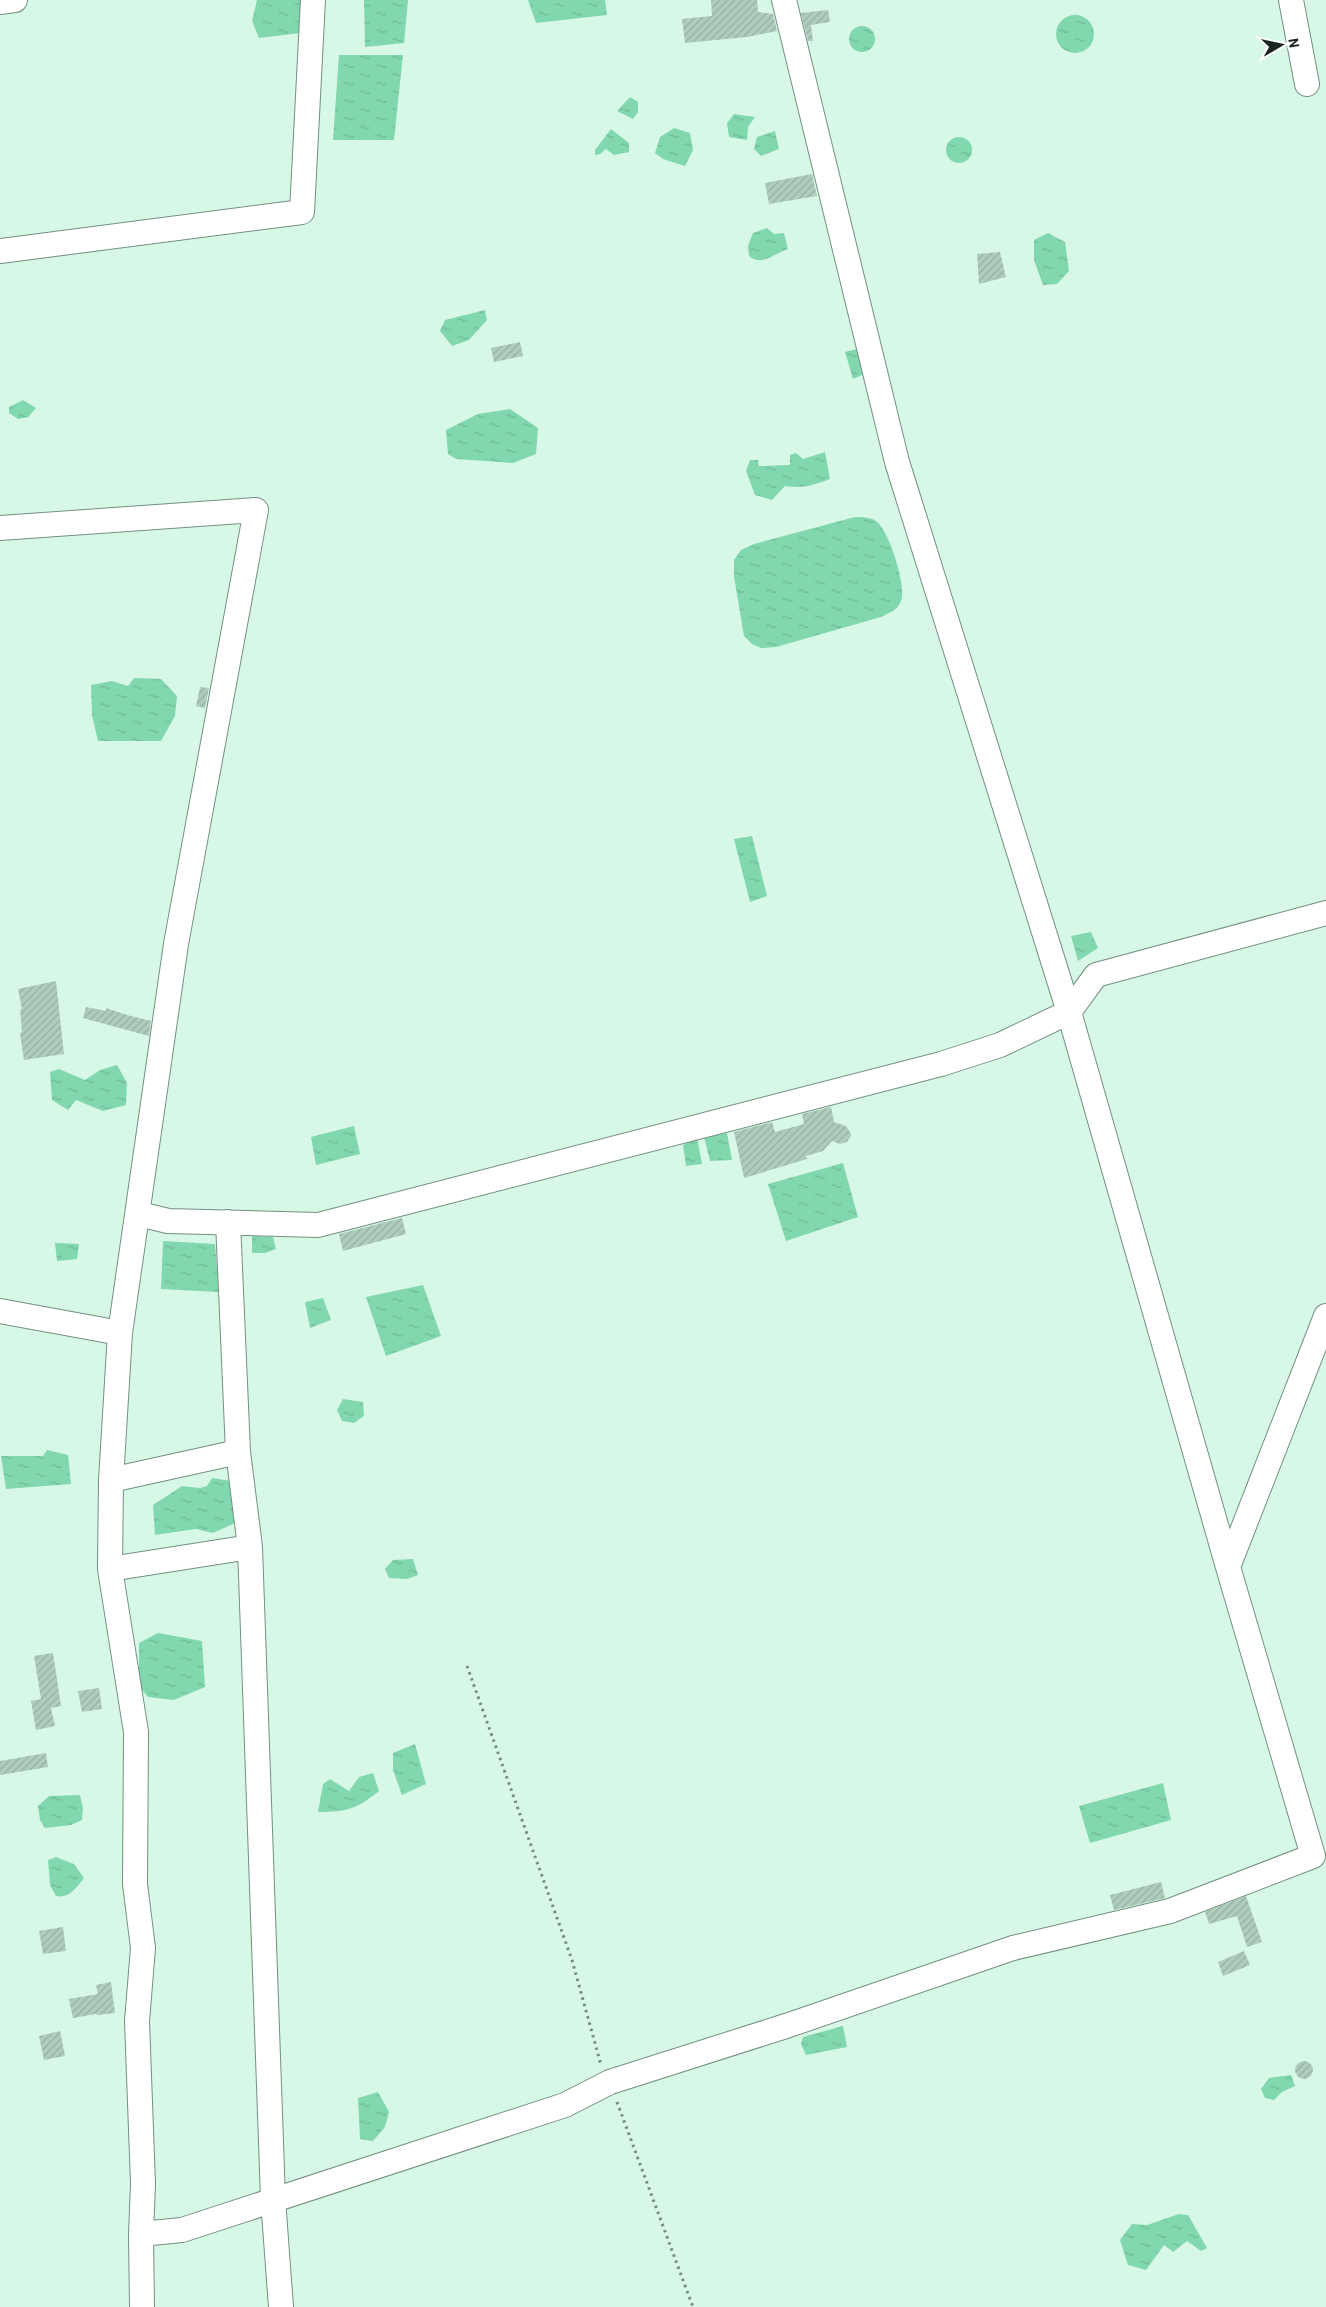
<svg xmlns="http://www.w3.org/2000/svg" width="1326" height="2307" font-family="Barlow,sans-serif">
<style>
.water{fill:url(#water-ripples)}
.building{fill:url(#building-hatch)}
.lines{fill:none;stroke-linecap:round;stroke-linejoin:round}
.minor-casing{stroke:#739081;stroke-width:26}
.path{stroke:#768c81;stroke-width:3;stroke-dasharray:2.5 4;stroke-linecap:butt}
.minor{stroke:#fff;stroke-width:24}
</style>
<defs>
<pattern id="water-ripples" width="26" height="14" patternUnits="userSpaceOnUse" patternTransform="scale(1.25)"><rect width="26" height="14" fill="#81d7ae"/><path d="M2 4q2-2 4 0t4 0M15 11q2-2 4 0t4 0" fill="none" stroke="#6fb895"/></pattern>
<pattern id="building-hatch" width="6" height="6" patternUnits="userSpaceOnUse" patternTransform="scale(1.25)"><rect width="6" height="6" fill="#aecdbd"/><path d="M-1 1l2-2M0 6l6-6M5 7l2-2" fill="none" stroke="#95b0a2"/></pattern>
</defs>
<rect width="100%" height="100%" fill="#d8f8e7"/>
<path class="water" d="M257 0H302L300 33 259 38 252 21Z
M364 0H408L404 43 365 47Z
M528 0H605L607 15 536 23Z
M1056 34a19 19 0 1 1 38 0a19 19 0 1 1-38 0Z
M849 39a13 13 0 1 1 26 0a13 13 0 1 1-26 0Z
M339 55H403L394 140H333Z
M630 97 638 102V112L633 119 617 111Z
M734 114 755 117 748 127 747 140 729 137 727 123Z
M674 128 690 133 693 150 685 166 663 159 655 153 660 137Z
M611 129 629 143V152L614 155 606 149 600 154 595 155V150Z
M775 131 779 149 761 156 754 149 757 137Z
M946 150a13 13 0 1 1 26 0a13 13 0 1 1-26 0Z
M767 228 774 234 784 233 788 249C774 253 763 267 749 256L748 246 753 233Z
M1048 233 1065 242 1069 271 1057 284 1043 285 1034 260V240Z
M485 310 487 320 469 340 452 346 440 331 445 320Z
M861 348 866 373 853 379 845 352Z
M23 400 36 408 28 417 18 419 9 413V407Z
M510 409 538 428 536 454 513 463 456 459 448 454 446 430 478 414Z
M825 452 830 479C814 485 802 489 785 486L772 500 755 495 746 471 750 460H758L759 466 790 465V455L796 453 803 459Z
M855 517C862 517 871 517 877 522 889 531 907 587 901 601 898 610 889 613 881 617L776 647 761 648 752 644 744 636 734 577V560L741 550 754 544Z
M134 678 161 679 177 696 175 716 161 741H98L92 715 91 685 112 681 128 686Z
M752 836 767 896 750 902 734 839Z
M1091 932 1098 948 1078 961 1071 936Z
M117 1065 127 1083 126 1105 103 1111 76 1100 68 1110 52 1100 50 1072 59 1069 85 1080 100 1070Z
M354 1126 360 1154 316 1165 311 1137Z
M727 1133 732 1160 710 1161 704 1137Z
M697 1137 702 1164 686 1166 683 1145Z
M843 1163 858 1217 786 1241 768 1184Z
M252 1236 273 1237 276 1249 265 1253H252Z
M163 1241 215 1244 219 1292 161 1289Z
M55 1243 79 1244 77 1259 57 1261Z
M423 1285 441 1336 386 1356 366 1297Z
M323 1298 331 1320 310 1328 305 1302Z
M343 1399 363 1402 364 1416 354 1423 342 1421 337 1410Z
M47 1450 68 1455 71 1484 6 1489 1 1456H43Z
M212 1478 231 1481 235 1523 213 1533 196 1529 155 1535 153 1505 182 1486 200 1488 207 1486Z
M413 1559 418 1575 407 1579 389 1578 385 1569 393 1560Z
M158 1633 202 1641 205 1687 174 1700 148 1697 139 1686V1643Z
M415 1744 426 1784 402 1795 393 1770V1753Z
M373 1773 379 1791C357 1809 347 1812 318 1812L323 1784 330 1779 349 1791 359 1777Z
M1163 1783 1171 1820 1090 1843 1079 1806Z
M80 1795 83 1808 82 1820 71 1825 45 1828 40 1820 38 1806 49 1796Z
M56 1857 74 1864 84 1878C77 1887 69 1899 56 1896L50 1885 48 1860Z
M843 2026 847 2047 806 2055 801 2044 803 2037Z
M1291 2075 1295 2086 1282 2092 1274 2100 1265 2098 1261 2089 1269 2078Z
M378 2092 389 2112 385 2127 373 2141 360 2139 358 2098Z
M1179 2214 1188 2215 1207 2248 1201 2251 1187 2241 1173 2252 1164 2245 1146 2270 1128 2265 1120 2240 1132 2224 1147 2225Z"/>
<path class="building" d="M711 0H757L758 12 773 14 777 31 747 37 685 43 682 19 712 16Z
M828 10 830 22 811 25 813 41H808L801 13Z
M812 174 817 196 769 204 765 183Z
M1000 252 1006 277 979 284 977 254Z
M520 342 523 356 494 362 491 348Z
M200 687 209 688 205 708 196 706Z
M56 981 64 1054 24 1060 20 1033 22 1032 20 1009H22L18 989Z
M86 1007 106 1011V1008L127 1015 151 1021 149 1036 83 1018Z
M831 1107 834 1122 846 1126 850 1132 851 1135 847 1142 840 1144 832 1141 823 1151 806 1156 807 1159 744 1178 734 1132 772 1122 775 1132 804 1124 802 1114Z
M402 1218 406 1234 343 1251 339 1234Z
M53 1653 61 1706 51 1708 55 1726 36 1730 31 1701 41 1699 34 1656Z
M99 1688 102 1709 82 1712 78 1691Z
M46 1753 48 1767 0 1775V1761Z
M1161 1882 1165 1898 1114 1910 1110 1895Z
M1246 1896 1262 1942 1247 1947 1237 1916 1209 1924 1205 1912Z
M63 1927 66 1951 43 1954 39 1931Z
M1244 1951 1250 1965 1223 1976 1218 1962Z
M111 1982 115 2013 97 2015 96 2014 73 2018 69 1999 98 1994 96 1985Z
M60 2031 65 2056 44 2060 39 2036Z
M1295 2070a9 9 0 1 1 18 0a9 9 0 1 1-18 0Z"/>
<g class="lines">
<g class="minor-casing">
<path id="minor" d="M1291 0 1307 84
M0 2 15 0
M0 251 302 212 313 0
M0 528 256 510 176 944 120 1333 111 1480 110 1569 136 1732 135 1884 143 1948 137 2021 143 2184 141 2234 142 2307
M139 1214 168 1221 318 1225 941 1064 1000 1045 1069 1012 1096 975 1326 913
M228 1222 238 1452 250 1547 273 2199 281 2307
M0 1311 120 1333
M111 1480 238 1452
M1228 1567 1326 1316
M110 1569 250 1547
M141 2234 182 2230 565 2105 610 2082 786 2026 1013 1948 1170 1911 1313 1856 1228 1567 1069 1012 897 462 784 0"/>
</g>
<path class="path" d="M467 1666 572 1960 601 2065
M617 2102 693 2307"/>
<use href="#minor" class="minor"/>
</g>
<g transform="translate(1281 45) rotate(81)" stroke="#ffffff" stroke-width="4" paint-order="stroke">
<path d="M0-4L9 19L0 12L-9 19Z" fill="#19251f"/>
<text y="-8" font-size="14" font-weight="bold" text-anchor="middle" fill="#19251f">N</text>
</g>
</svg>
